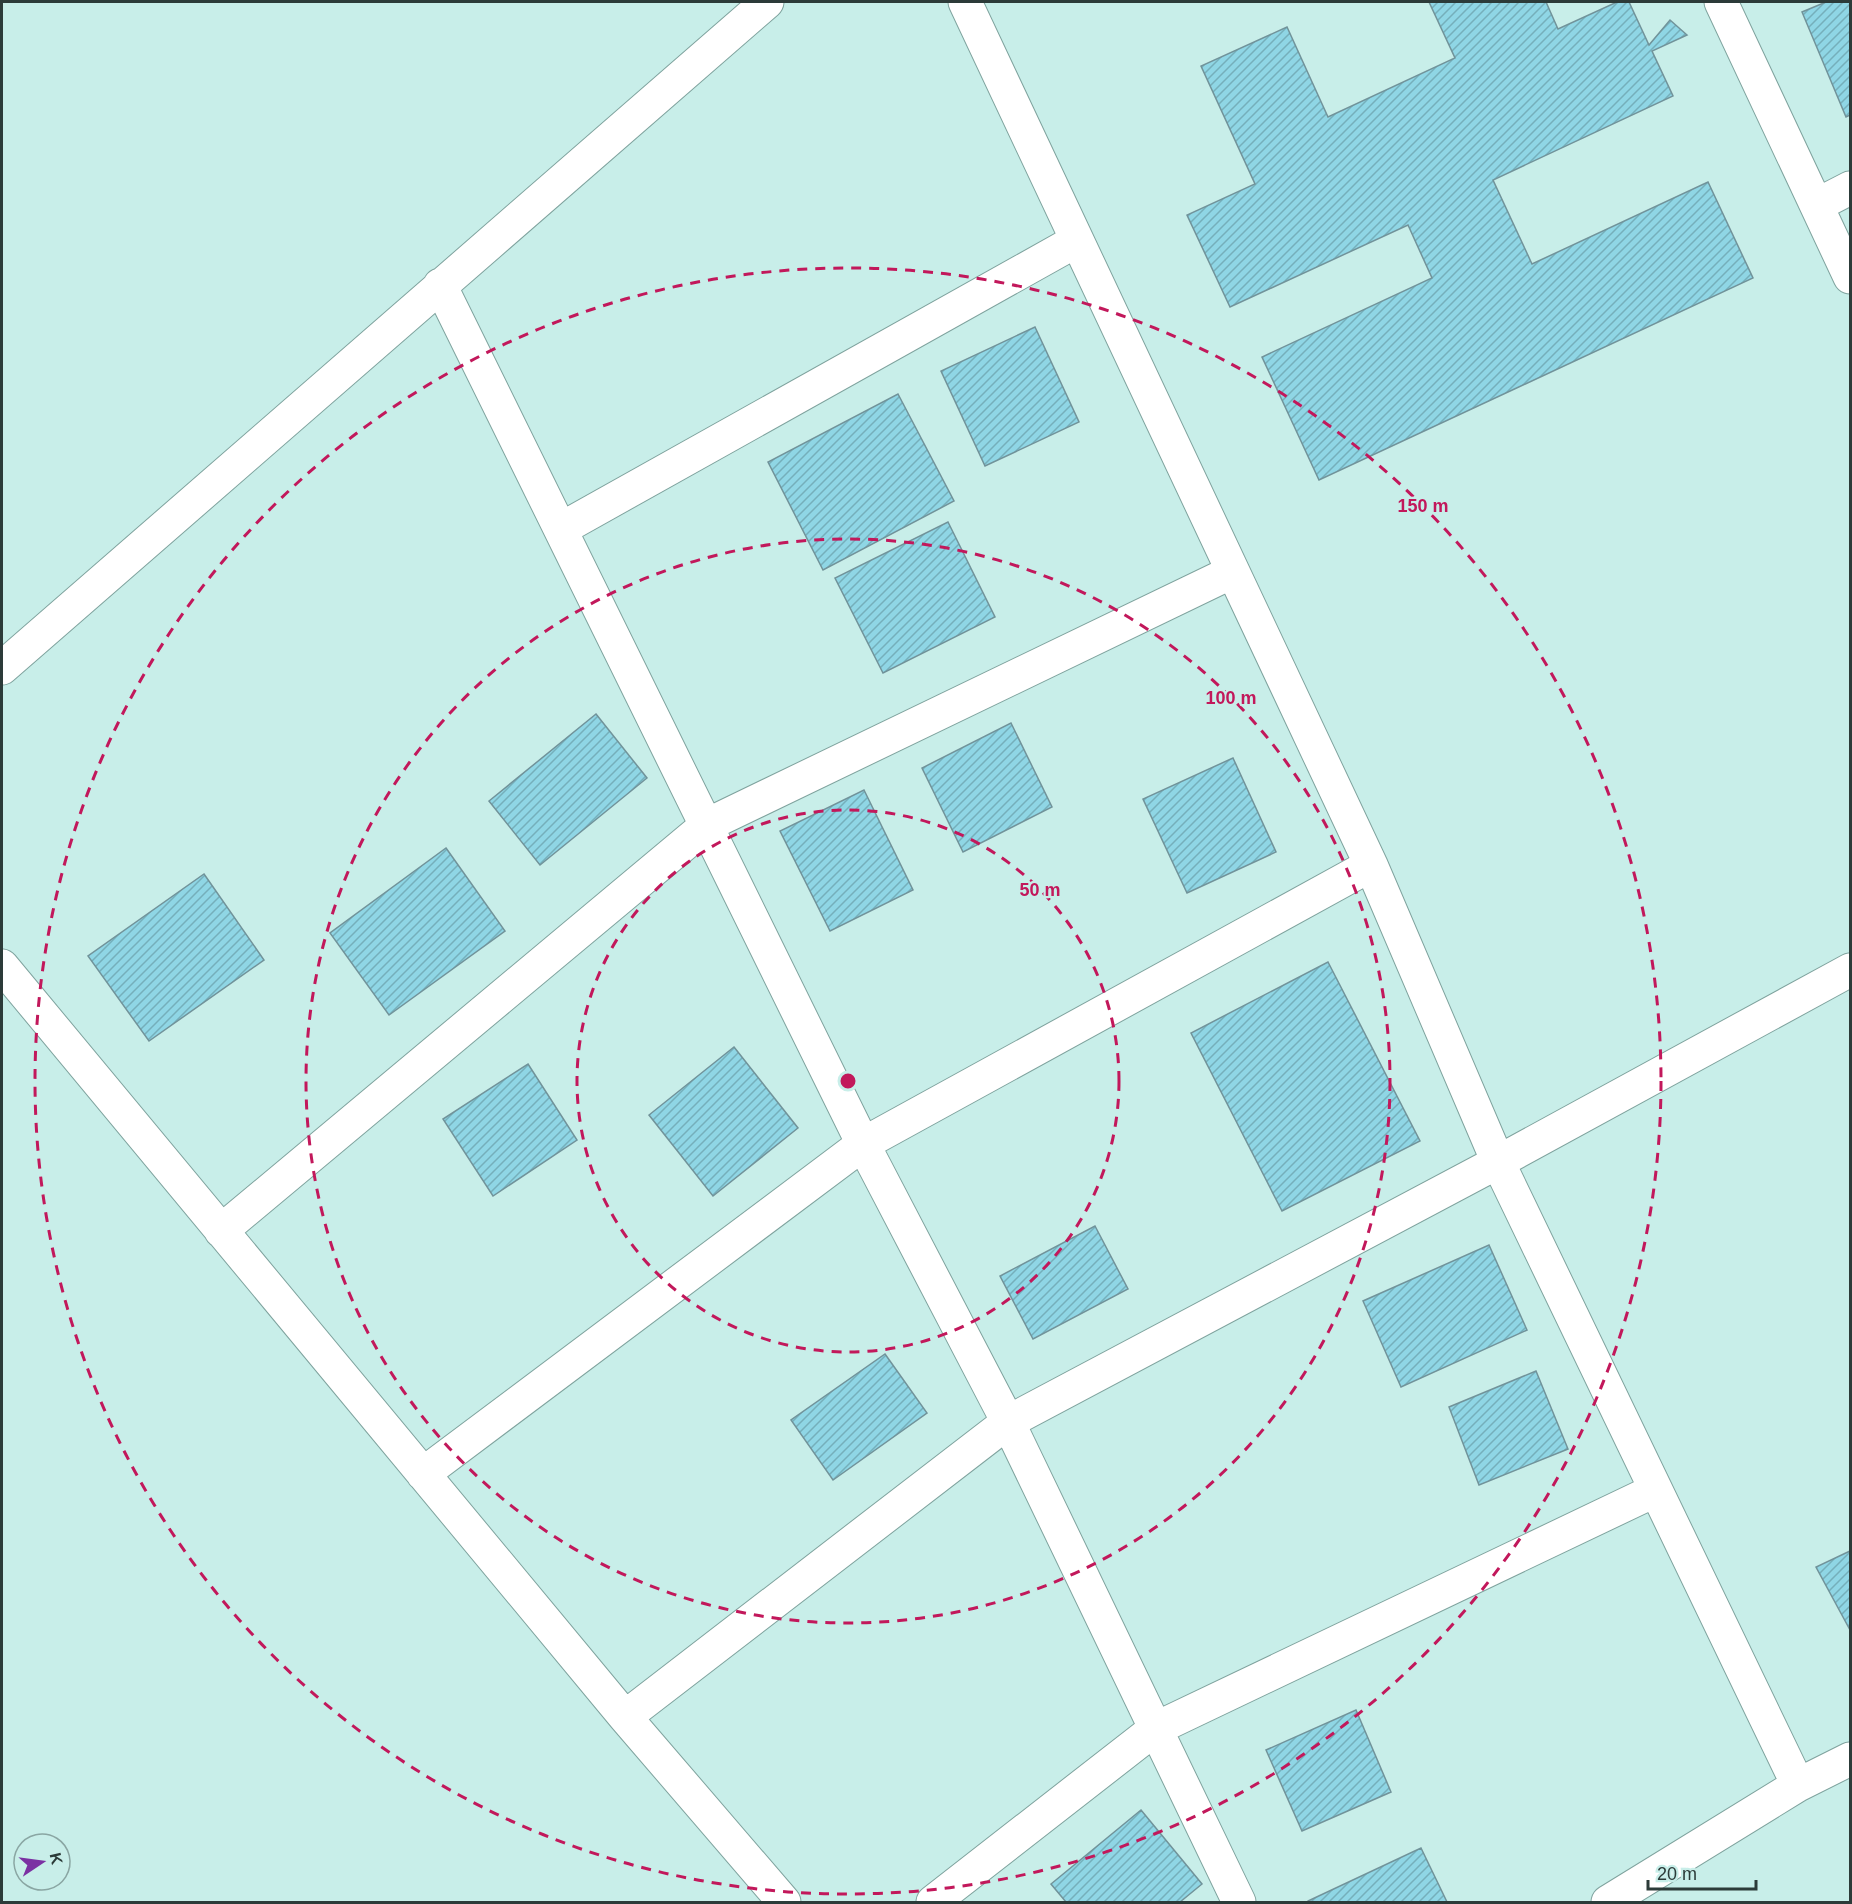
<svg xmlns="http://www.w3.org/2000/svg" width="1852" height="1904" font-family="Helvetica,sans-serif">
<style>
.building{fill:url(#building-hatch);stroke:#71939a;stroke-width:1.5}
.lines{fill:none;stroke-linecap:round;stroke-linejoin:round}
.minor-casing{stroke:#7fa39e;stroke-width:35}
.minor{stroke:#fff;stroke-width:33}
.ring{fill:none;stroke:#c2185b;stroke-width:3;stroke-dasharray:10 8}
.centre{fill:#c2185b;stroke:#c8eee9;stroke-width:3}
.ring-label{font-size:18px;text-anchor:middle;font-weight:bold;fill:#c2185b;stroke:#c8eee9;stroke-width:4.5;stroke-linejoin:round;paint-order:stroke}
</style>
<defs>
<pattern id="building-hatch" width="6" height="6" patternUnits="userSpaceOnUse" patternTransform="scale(1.5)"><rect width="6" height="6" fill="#8fd6e5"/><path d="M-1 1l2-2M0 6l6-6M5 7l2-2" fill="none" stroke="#75afbb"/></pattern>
</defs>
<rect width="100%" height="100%" fill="#c8eee9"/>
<path class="building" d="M1429 2H1546L1558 29 1617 2H1629L1649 45 1670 20 1687 35 1652 51 1673 96 1493 180 1532 264 1708 182 1753 278 1319 480 1262 357 1432 278 1408 225 1230 307 1187 215 1255 184 1201 66 1287 27 1328 117 1455 58Z
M1826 2H1850V115L1846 117 1802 12Z
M1035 327 1079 422 985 466 941 371Z
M898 394 954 501 823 570 768 462Z
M948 522 995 617 883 673 835 578Z
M596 714 647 778 540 865 489 801Z
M1011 723 1052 807 963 852 922 768Z
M1233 758 1276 852 1187 893 1143 799Z
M864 790 913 890 830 931 780 831Z
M446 848 505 931 389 1015 330 933Z
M204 874 264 960 149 1041 88 956Z
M1328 962 1420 1141 1282 1211 1191 1033Z
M734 1047 798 1128 713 1196 649 1115Z
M528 1064 577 1140 493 1196 443 1119Z
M1095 1226 1128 1289 1033 1339 1000 1276Z
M1489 1245 1527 1330 1401 1387 1363 1301Z
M885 1354 927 1413 833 1480 791 1420Z
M1536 1371 1568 1449 1479 1485 1449 1407Z
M1850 1551V1630L1816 1567Z
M1356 1710 1391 1792 1302 1831 1266 1750Z
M1141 1810 1202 1884 1180 1902H1066L1051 1884Z
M1421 1848 1447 1902H1308V1901Z"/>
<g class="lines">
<g class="minor-casing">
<path id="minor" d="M965 2 1371 865 1498 1162 1798 1785
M1721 2 1850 277
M1817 205 1850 188
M440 285 863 1144 1008 1422 1239 1902
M561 529 1076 241
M2 668 767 2
M2 966 625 1717 784 1902
M221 1231 707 825 1232 572
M423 1474 863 1144 1371 865
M625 1717 1008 1422 1498 1162 1850 970
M933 1902 1155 1729 1656 1490
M1608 1902 1798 1785 1850 1759"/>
</g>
<use href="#minor" class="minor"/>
</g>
<g class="ring">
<circle cx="848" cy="1081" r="271"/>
<circle cx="848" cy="1081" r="542"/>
<circle cx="848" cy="1081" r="813"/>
</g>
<circle cx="848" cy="1081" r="9" class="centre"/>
<g class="ring-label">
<text x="1423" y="512">150 m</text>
<text x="1231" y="704">100 m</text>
<text x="1040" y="896">50 m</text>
</g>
<rect width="1852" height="1904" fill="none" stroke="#2c3b39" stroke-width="6"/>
<g transform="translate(42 1862) rotate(77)"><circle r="28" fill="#c8eee9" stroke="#8aa6a3" stroke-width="1.5"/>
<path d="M0-4.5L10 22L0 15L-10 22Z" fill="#7b31a3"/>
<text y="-9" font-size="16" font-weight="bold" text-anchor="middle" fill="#2c3b39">K</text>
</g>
<path d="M1648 1880v9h108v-9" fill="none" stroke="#2c3b39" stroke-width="3"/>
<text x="1657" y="1880" font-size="18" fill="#2c3b39" stroke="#c8eee9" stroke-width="4.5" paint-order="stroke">20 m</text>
</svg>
